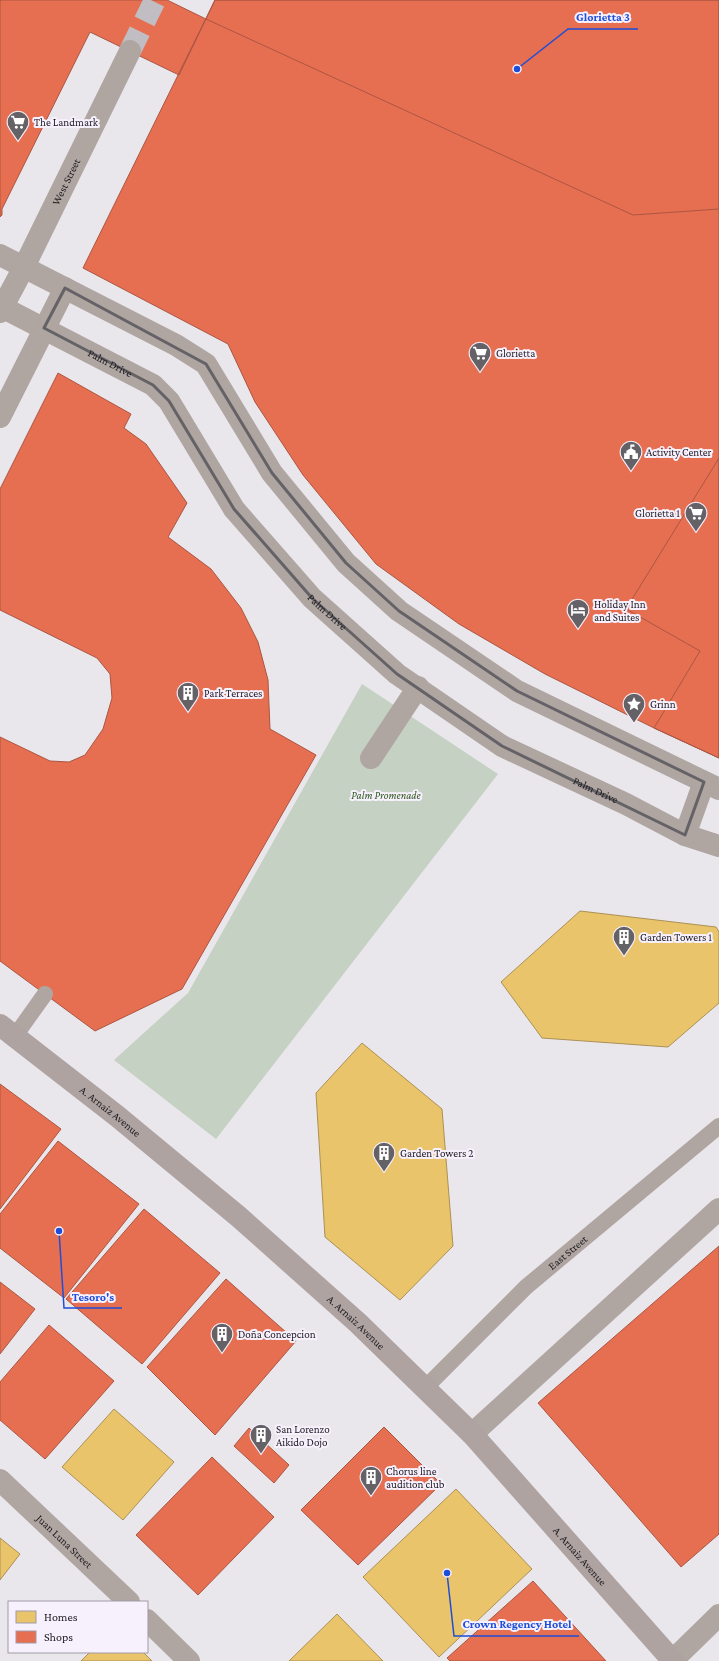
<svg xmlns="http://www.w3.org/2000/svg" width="719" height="1661" font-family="'Crimson Pro',serif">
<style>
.green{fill:#c5d1c2}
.homes{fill:#e9c46a;stroke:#ac9154}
.shops{fill:#e76f51;stroke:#ab5642}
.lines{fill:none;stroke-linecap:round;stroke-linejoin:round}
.minor-tunnel{stroke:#c0bdc3;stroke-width:22;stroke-dasharray:22 11;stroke-linecap:butt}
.service{stroke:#afa5a1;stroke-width:16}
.pedestrian{stroke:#afa5a1;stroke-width:22}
.minor{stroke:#afa5a1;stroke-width:22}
.secondary{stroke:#aea3a0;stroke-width:22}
.marked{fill:none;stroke:#656267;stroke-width:3;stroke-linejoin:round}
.labels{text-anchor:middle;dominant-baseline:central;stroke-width:4;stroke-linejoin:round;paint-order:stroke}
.poi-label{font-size:11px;fill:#1e1b20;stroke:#f7f0fd;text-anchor:start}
.street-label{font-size:11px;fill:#1e1b20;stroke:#f7f0fd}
.park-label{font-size:11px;font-style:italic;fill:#30581d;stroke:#f7f0fd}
.leader{fill:none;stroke:#1d4ed8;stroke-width:1.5}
.callout-dot{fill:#1d4ed8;stroke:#f7f0fd;stroke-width:1.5}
.callout-label{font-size:12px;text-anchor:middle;font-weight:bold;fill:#1d4ed8;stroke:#f7f0fd;stroke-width:4;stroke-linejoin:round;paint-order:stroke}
</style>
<rect width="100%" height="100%" fill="#e9e6ec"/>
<path class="green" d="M362 684 498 774 216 1139 114 1060 188 993Z"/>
<path class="homes" d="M580 911 716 927 719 932V1003L668 1047 542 1038 501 982Z
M362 1043 442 1109 453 1246 400 1300 325 1237 316 1093Z
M114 1409 174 1462 123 1520 62 1467Z
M456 1489 532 1569 439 1657 363 1577Z
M0 1538 20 1554 0 1580Z
M337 1614 383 1661H289Z
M90 1652H143L152 1661H81Z"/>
<path class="shops" d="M0 0H167L206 19 179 75 90 32 2 209V215L0 217Z
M215 0H719V758L654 728 545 674 459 624 376 564 303 475 255 402 228 344 83 268Z
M215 0H719V209L633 215 206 19Z
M58 373 131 414 124 428 146 444 187 503 168 537 211 569 241 608 258 642 268 680 270 729 316 755 182 989 95 1031 0 961V737L50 761 69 762 85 755 103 729 112 698 110 674 97 658 0 610V489Z
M719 458V758L654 728 700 651 626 609Z
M0 1084 61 1129 0 1209Z
M58 1141 139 1204 64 1298 0 1248V1214Z
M144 1209 220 1273 142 1364 66 1299Z
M719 1246V1534L681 1567 538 1403Z
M226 1279 296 1341 215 1435 147 1367Z
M0 1282 35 1309 0 1354Z
M49 1325 114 1381 45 1459 0 1420V1382Z
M384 1427 441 1484 358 1565 301 1510Z
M249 1428 289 1465 274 1483 234 1446Z
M212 1457 274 1517 198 1595 136 1535Z
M533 1581 606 1661H450L447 1658Z"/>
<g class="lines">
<path class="minor-tunnel" d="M130 51 155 0"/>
<g class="service">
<path d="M15 1036 45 994"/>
<path id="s1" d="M425 1388 526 1287 719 1126"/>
</g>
<path class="pedestrian" d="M371 758 418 687"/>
<g class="minor">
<path d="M0 255 176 345 206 364 272 473 346 563 399 611 517 691 719 789"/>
<path id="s2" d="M0 306 153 385 169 401 234 509 312 598 397 674 502 746 626 804 685 835 719 846"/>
<path id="s3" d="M0 312 24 267 130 51"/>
<path d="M0 417 65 288"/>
<path d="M685 835 704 782"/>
<path d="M472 1434 719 1209"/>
<path id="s4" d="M0 1480 129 1602"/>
<path d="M147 1620 189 1661"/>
<path d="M672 1661 719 1615"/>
</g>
<path class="secondary" id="s5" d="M0 1025 117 1116 239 1217 358 1323 472 1434 673 1661"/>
</g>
<path class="marked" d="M65 288 206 364 272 473 346 563 399 611 517 691 704 782 685 835 502 746 397 674 312 598 234 509 169 401 153 385 44 328Z"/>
<defs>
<g id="supermarket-pin" transform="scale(1.15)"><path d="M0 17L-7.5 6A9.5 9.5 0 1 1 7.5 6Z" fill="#656267" stroke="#f7f0fd"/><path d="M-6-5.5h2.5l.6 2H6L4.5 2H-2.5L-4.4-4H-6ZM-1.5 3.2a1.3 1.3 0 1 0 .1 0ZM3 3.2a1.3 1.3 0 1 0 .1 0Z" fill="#fff"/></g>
<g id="civic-pin" transform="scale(1.15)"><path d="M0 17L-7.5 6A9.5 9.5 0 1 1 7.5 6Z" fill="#656267" stroke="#f7f0fd"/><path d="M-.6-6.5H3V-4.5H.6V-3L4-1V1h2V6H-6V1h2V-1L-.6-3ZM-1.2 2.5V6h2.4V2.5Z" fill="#fff"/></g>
<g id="hotel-pin" transform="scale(1.15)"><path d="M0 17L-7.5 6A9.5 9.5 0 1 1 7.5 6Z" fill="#656267" stroke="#f7f0fd"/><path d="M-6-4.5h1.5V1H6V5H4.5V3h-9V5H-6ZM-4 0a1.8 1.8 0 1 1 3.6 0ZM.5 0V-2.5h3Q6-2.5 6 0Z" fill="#fff"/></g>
<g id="building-pin" transform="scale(1.15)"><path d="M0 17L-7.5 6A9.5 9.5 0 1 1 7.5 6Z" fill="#656267" stroke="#f7f0fd"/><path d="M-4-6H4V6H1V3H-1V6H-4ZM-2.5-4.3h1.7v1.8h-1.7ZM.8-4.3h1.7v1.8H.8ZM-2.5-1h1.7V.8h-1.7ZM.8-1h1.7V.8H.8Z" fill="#fff"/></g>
<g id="sight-pin" transform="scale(1.15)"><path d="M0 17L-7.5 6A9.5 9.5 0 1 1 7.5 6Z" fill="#656267" stroke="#f7f0fd"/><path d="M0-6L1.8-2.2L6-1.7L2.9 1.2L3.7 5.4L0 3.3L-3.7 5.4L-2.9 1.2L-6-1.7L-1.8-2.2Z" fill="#fff"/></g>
</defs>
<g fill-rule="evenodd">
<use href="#supermarket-pin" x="18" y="122"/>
<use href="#supermarket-pin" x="480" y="353"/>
<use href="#civic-pin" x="631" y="452"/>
<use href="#supermarket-pin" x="696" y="513"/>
<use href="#hotel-pin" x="578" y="610"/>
<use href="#building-pin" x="188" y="693"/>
<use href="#sight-pin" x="634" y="704"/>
<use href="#building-pin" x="624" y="937"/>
<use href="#building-pin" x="384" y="1153"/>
<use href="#building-pin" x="222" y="1334"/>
<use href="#building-pin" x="261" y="1435"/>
<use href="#building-pin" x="371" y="1477"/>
</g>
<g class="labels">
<g class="poi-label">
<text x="34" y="122">The Landmark</text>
<text x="496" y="353">Glorietta</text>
<text x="646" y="452">Activity Center</text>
<text x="680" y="513" text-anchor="end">Glorietta 1</text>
<text x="594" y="604">Holiday Inn<tspan x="594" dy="13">and Suites</tspan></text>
<text x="204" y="693">Park Terraces</text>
<text x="650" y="704">Grinn</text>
<text x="640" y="937">Garden Towers 1</text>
<text x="400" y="1153">Garden Towers 2</text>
<text x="238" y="1334">Doña Concepcion</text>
<text x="276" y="1429">San Lorenzo<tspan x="276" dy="13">Aikido Dojo</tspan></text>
<text x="386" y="1471">Chorus line<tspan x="386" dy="13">audition club</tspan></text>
</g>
<g class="street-label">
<text stroke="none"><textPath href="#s3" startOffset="146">West Street</textPath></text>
<text stroke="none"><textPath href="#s2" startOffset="124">Palm Drive</textPath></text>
<text stroke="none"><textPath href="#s2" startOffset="460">Palm Drive</textPath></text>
<text stroke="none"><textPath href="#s2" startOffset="784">Palm Drive</textPath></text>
<text stroke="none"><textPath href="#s5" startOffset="140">A. Arnaiz Avenue</textPath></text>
<text stroke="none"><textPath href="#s1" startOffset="197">East Street</textPath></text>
<text stroke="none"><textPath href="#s5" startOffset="464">A. Arnaiz Avenue</textPath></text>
<text stroke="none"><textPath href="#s4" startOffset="89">Juan Luna Street</textPath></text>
<text stroke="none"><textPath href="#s5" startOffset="788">A. Arnaiz Avenue</textPath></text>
</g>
<g class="park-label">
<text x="386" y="795">Palm Promenade</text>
</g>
</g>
<path class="leader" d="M517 69L568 29H638M59 1231L64 1308H122M447 1573L454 1636H579"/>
<g class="callout-dot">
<circle cx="517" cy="69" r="4"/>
<circle cx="59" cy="1231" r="4"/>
<circle cx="447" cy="1573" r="4"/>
</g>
<g class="callout-label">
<text x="603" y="21">Glorietta 3</text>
<text x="93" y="1301">Tesoro's</text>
<text x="517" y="1628">Crown Regency Hotel</text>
</g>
<rect x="8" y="1601" width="140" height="52" fill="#f7f0fd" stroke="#a09ba5"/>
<rect x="16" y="1611" width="20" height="12" fill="#e9c46a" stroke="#a09ba5"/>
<text x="44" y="1621" font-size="12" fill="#1e1b20">Homes</text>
<rect x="16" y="1631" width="20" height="12" fill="#e76f51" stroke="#a09ba5"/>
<text x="44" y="1641" font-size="12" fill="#1e1b20">Shops</text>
</svg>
